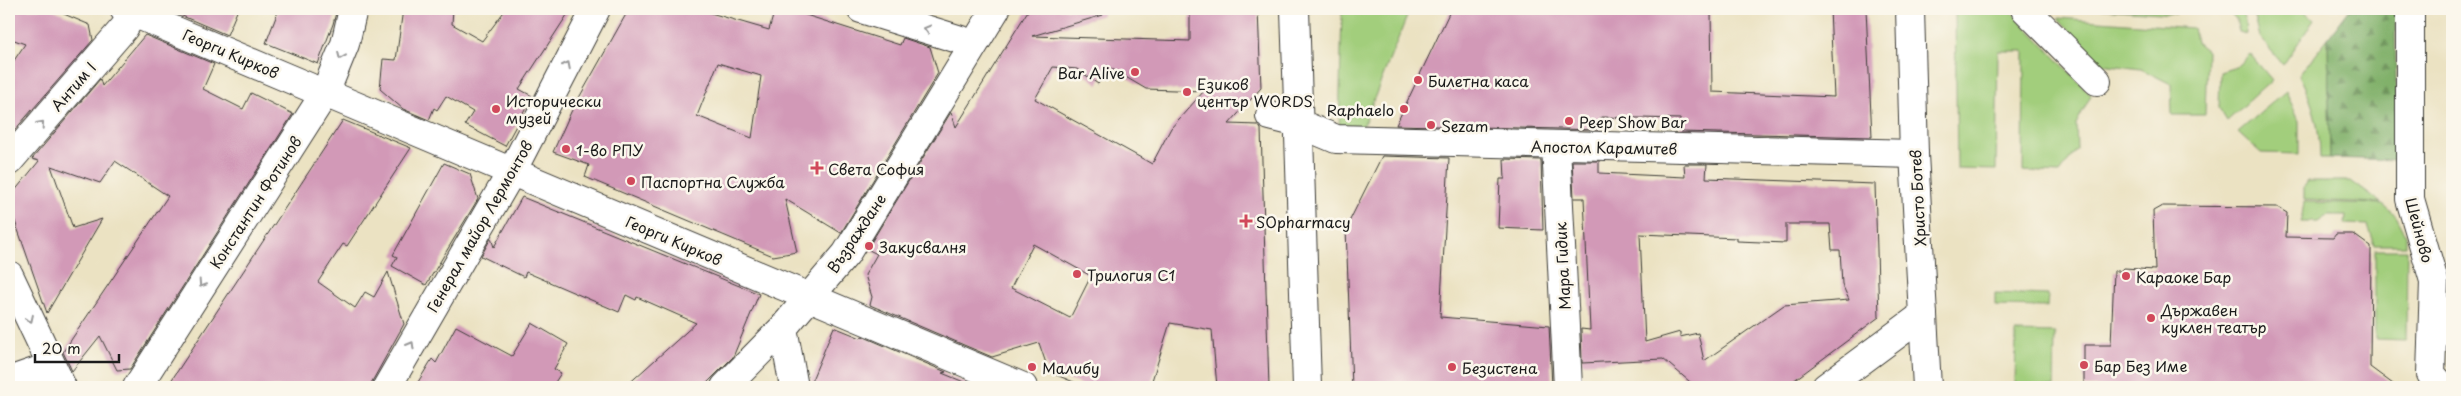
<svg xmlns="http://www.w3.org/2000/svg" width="2461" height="396" font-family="'Playpen Sans',sans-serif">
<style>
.green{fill:#a2ce7b;stroke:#5f754c}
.forest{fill:url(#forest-firs);stroke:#4e6644}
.building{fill:#d299b7;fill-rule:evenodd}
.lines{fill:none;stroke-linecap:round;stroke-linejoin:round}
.minor-casing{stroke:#3b3a35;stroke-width:30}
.major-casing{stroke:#3b3a35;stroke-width:30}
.minor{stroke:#fff;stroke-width:28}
.major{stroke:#fff;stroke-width:28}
.oneway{stroke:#999}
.poi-dot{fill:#d1495b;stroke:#fbf7ec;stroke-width:2}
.labels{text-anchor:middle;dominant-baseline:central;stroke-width:5;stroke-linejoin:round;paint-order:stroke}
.street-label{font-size:15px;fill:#1c1c1c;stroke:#fbf7ec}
.poi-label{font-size:15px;fill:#1c1c1c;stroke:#fbf7ec;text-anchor:start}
</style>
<defs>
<pattern id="forest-firs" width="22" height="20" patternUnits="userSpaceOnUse" patternTransform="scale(1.25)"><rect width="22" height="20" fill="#81b16b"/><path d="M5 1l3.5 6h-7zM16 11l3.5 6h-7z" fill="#698f57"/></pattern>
</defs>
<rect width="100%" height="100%" fill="#fbf7ec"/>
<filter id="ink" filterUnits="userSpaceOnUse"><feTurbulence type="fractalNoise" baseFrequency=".02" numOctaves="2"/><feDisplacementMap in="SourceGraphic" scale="10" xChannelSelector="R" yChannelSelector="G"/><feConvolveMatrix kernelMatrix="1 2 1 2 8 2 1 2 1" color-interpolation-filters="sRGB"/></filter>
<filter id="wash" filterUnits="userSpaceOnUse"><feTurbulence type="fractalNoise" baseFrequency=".0096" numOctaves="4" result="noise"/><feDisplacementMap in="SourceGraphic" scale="20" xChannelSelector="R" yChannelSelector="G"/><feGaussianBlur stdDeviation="1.12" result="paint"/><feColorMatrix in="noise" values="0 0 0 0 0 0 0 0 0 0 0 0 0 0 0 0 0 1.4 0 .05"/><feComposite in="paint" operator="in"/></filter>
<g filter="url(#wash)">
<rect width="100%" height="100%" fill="#ebe2c2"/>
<path class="green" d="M1342 9H1410L1361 131H1339Z
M1955 9H2009L2091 95 2076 124 2077 149 2059 173 2023 171 2024 51H1998L1996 170 1957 169Z
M2101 9H2179L2176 14Z
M2226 9H2239L2245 20 2246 34 2239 32 2236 19Z
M2253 9H2302L2314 20 2283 65 2260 37Z
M2058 18 2193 28 2196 42 2207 51 2205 115H2172L2171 84 2141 69 2102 64Z
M2328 38 2330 158H2320C2320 127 2313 102 2299 75Z
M2250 54 2272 80 2227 121 2219 108 2220 72 2236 67Z
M2286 91 2299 121V154L2261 153 2238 132Z
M2308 181H2351L2381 203 2304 200V187Z
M2304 202 2383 204 2396 216 2406 235V245H2375L2368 225 2345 224 2346 215H2328L2318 222H2301Z
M2375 250H2407L2406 340 2375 339Z
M1995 293 2048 295 2047 307 1995 306Z
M2016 332 2055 333 2054 387H2015Z"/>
<path class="forest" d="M2350 9H2395L2397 160 2330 158 2328 38Z"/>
<g id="blocks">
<path class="building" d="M9 9H52L90 25 93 40 13 132 9 125V68L25 44 9 38Z
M166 9H238L227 35Z
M279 9H337L333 24 318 64 266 43Z
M403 9H453L452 24 482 41 506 9H571L519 89 532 96 505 146 465 125 473 112 446 96 437 110 434 108 429 120 403 109 380 89 383 59 396 60Z
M629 9H697L769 30 775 9H787L900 45 903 38 930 47 938 73 841 233 785 199 797 252 773 256 585 177 589 165 553 152 571 112ZM718 63 761 76 752 138 697 116Z
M1029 9H1102L1103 15 1032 36 1190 41V9H1258L1261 88 1229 124 1258 125 1261 129 1269 387H1217L1212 330 1170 323 1150 387H1086L1049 372 1039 343 992 357 870 305 872 297 865 275 877 254 867 249 951 112 956 127ZM1107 66 1146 89 1204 91 1171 128 1152 164 1035 99 1053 67 1077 69 1098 84ZM1033 244 1091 276 1070 318 1011 288Z
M1451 9H1711L1712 92 1834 97 1830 9H1866L1872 137 1681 132 1680 119 1601 117V130L1396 125Z
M145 35 214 64 203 89 243 109 251 93 293 114 130 369 117 370 100 336 72 371 63 352 168 196 115 161 100 183 51 166 73 228 102 219 47 313 10 207 9 198 39 161 32 159 100 79 102 86Z
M343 120 411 148 347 246 343 244 318 282 355 308 365 292 374 297 388 272 404 324 369 387H167Z
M1382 156 1449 158 1440 317 1549 326 1552 387H1352L1346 228Z
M1504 159 1541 160 1543 230 1498 228 1500 179H1505Z
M1572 161H1599V173L1685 177 1684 164H1707L1706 178 1875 184 1879 317 1785 387H1696L1663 359 1582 363 1581 329 1590 330 1584 198H1574ZM1786 224H1830L1832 250H1840L1842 284 1849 300 1784 305 1704 361 1698 333 1680 337V332L1645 342 1640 234 1737 238V241L1786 243Z
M444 163 470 174 478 199 426 285 392 266 397 257 393 255Z
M522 197 759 294 733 357 703 387H625L696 323 637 297 636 300 626 295 619 312 526 272 524 277 481 256 491 238 494 247Z
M2162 206 2277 207 2287 213 2286 237 2333 238 2336 234H2353L2371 247 2370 367 2397 387H2084V345H2111L2114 271H2121L2124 268 2155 270 2153 211Z
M532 323 568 344 554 369 561 373 552 387H415L432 359 436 363 456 326 512 356Z
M834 327 861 338 862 336 946 372 942 373 976 387H823L811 382Z"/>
</g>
</g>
<g filter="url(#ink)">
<use href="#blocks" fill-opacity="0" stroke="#3b3a35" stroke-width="1"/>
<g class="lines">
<g class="minor-casing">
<path id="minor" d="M124 9 309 87
M861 9 974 44
M1295 9 1307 387
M2025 9 2097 81
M2410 9V199L2434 281 2431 374 2443 387
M325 93 1023 387
M1270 116 1298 123 1336 139 1914 154
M1556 145 1568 387
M9 161 124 28 133 13V9
M9 275 62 387
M783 328 794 387
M9 381 52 366
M137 387 325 93 345 44 353 9
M387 387 511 173 596 9
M725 387 783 328 846 254 996 9
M1826 387 1923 315"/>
</g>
<g class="major-casing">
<path id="major" d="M1910 9 1914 154 1927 387"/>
</g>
<use href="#minor" class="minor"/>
<use href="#major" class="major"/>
</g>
<defs><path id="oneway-chevron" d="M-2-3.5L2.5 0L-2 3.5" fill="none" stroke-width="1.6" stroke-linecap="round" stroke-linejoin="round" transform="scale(1.25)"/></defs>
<g class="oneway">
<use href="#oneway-chevron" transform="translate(927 29) rotate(-163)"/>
<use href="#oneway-chevron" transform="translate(341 56) rotate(113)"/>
<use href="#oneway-chevron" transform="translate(567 65) rotate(-63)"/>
<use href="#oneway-chevron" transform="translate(41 124) rotate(-49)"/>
<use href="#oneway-chevron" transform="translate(202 284) rotate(123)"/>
<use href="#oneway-chevron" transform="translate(30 319) rotate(65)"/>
<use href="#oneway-chevron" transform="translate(411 345) rotate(-60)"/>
</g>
</g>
<g class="poi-dot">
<circle cx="1135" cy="72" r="5"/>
<circle cx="1418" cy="80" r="5"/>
<circle cx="1187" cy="92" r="5"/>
<circle cx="496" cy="109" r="5"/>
<circle cx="1404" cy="109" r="5"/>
<circle cx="1569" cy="121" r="5"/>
<circle cx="1431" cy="125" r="5"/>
<circle cx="566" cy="149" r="5"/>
<path d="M814.5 160.5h5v5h5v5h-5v5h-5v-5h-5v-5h5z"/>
<circle cx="631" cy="181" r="5"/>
<path d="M1243.5 213.5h5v5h5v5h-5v5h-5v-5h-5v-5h5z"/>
<circle cx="869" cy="246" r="5"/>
<circle cx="1077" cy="274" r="5"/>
<circle cx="2126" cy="276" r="5"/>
<circle cx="2151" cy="318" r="5"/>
<circle cx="2084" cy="365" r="5"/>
<circle cx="1032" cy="367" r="5"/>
<circle cx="1452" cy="367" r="5"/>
</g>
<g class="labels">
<g class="street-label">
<text transform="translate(231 53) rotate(23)">Георги Кирков</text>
<text transform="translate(73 86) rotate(-49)">Антим I</text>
<text transform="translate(1604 147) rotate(1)">Апостол Карамитев</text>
<text transform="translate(1917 198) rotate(-93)">Христо Ботев</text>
<text transform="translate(255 202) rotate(-57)">Константин Фотинов</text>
<text transform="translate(479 226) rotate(-60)">Генерал майор Лермонтов</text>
<text transform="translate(2420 230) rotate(75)">Шейново</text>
<text transform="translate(856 233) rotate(-56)">Възраждане</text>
<text transform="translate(674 240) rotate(23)">Георги Кирков</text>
<text transform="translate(1562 266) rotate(-93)">Мара Гидик</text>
</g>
<g class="poi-label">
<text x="1125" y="72" text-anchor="end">Bar Alive</text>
<text x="1428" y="80">Билетна каса</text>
<text x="1197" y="83">Езиков<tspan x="1197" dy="17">център WORDS</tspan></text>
<text x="506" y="100">Исторически<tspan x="506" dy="17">музей</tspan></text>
<text x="1394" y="109" text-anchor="end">Raphaelo</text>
<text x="1579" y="121">Peep Show Bar</text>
<text x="1441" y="125">Sezam</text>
<text x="576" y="149">1-во РПУ</text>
<text x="828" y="168">Света София</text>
<text x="641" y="181">Паспортна Служба</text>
<text x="1256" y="221">SOpharmacy</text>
<text x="879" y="246">Закусвалня</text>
<text x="1087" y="274">Трилогия С1</text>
<text x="2136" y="276">Караоке Бар</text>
<text x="2161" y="309">Държавен<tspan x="2161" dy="17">куклен театър</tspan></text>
<text x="2094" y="365">Бар Без Име</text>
<text x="1042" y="367">Малибу</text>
<text x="1462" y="367">Безистена</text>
</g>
</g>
<rect width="2461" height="396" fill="none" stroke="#fbf7ec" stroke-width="30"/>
<path d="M35 354v8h84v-8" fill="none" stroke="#1c1c1c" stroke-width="2.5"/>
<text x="42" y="354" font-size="15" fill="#1c1c1c" stroke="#fbf7ec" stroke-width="4" paint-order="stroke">20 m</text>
</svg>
